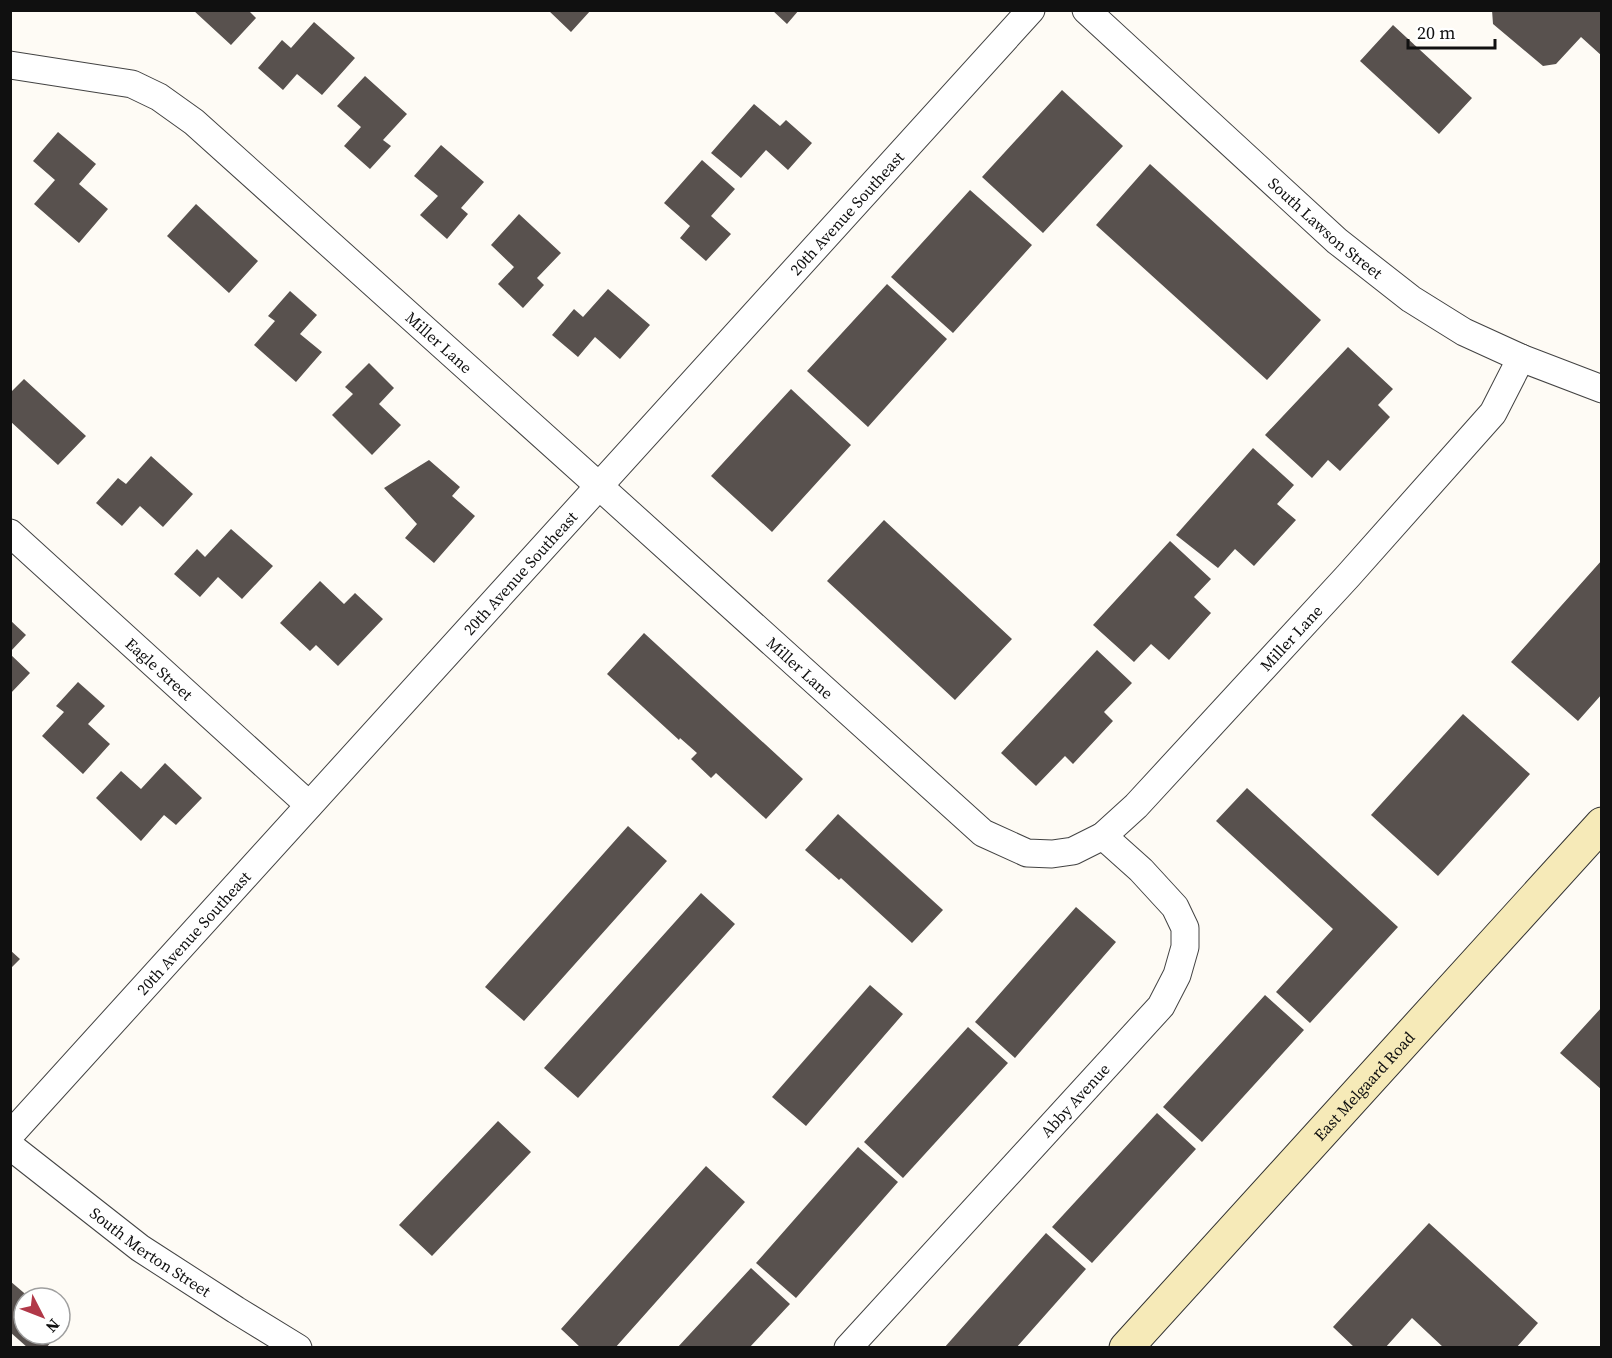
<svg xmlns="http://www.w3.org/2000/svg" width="1612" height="1358" viewBox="0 0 1612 1358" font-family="'Source Serif 4',serif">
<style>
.building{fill:#58514e}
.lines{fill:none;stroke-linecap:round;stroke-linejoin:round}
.street-casing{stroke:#434343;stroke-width:29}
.secondary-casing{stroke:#323232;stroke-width:35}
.street{stroke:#fff;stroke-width:27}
.secondary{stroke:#f6eab8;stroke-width:33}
.labels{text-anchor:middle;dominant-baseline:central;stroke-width:6;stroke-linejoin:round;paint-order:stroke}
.street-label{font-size:16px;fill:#101010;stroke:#fff}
</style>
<rect width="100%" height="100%" fill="#fefbf5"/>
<path class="building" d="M 193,10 L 248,10 L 256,18 L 231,45 Z
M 548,10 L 591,10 L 571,32 Z
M 772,10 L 799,10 L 787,24 Z
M 1492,10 L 1602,10 L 1602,56 L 1581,37 L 1556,64 L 1543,66 L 1493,24 Z
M 314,22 L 355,58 L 322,95 L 297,74 L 283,90 L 258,68 L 282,40 L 291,48 Z
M 1393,25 L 1472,98 L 1439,134 L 1360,61 Z
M 365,76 L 407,114 L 383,140 L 391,146 L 370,169 L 344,146 L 361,127 L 337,106 Z
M 1062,90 L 1123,146 L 1043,233 L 982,177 Z
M 754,104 L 780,126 L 786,120 L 812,143 L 788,170 L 766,150 L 741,178 L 711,153 Z
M 58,132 L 96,164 L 79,184 L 108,209 L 79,243 L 34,204 L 55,180 L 33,161 Z
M 441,145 L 484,182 L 461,208 L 468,214 L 447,239 L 420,215 L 438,196 L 414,176 Z
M 702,160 L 735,189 L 711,216 L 731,234 L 706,261 L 680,238 L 690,226 L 664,203 Z
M 1150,164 L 1321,320 L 1267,380 L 1096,225 Z
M 970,190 L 1032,245 L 953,333 L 891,277 Z
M 196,204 L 258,261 L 229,293 L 167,236 Z
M 519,214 L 561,253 L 537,278 L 544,285 L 523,308 L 498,284 L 514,267 L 491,245 Z
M 887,284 L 947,339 L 868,427 L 807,371 Z
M 608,289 L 650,325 L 620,359 L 595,337 L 578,357 L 552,335 L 574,309 L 583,317 Z
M 290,291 L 317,315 L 300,334 L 322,352 L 296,382 L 254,345 L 275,321 L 268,316 Z
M 1348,347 L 1393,389 L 1378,405 L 1390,417 L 1340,471 L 1328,460 L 1312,478 L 1265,435 Z
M 369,363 L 394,388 L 379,404 L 401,425 L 372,455 L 332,415 L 353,394 L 345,387 Z
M 24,379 L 86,436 L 58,465 L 10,421 L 10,393 Z
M 791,389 L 851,445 L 772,532 L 711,476 Z
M 1253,448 L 1294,485 L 1277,504 L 1296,520 L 1254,566 L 1235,549 L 1218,568 L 1176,535 Z
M 151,456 L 193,494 L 163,527 L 140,506 L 122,526 L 96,503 L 118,478 L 126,484 Z
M 429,460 L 460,487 L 452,496 L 475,516 L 434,563 L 405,538 L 417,524 L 384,488 Z
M 884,520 L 1012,639 L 955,700 L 827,581 Z
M 231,529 L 273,566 L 242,599 L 218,577 L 200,597 L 174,574 L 197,549 L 205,557 Z
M 1170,541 L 1211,579 L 1194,597 L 1211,613 L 1169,660 L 1151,644 L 1134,662 L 1093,625 Z
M 1602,560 L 1602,694 L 1578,721 L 1511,662 Z
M 320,581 L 344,604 L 355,593 L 383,619 L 338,666 L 316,645 L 310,651 L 280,623 Z
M 10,620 L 26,635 L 10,652 Z
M 644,633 L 803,779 L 766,819 L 716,773 L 711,778 L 691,759 L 697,753 L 680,738 L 679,740 L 607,674 Z
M 1097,650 L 1132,683 L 1104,712 L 1113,721 L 1073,764 L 1065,756 L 1036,786 L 1001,753 Z
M 10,654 L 30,673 L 10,694 Z
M 78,682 L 105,706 L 88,724 L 110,744 L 83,774 L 42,736 L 64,712 L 56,706 Z
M 1463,714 L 1530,774 L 1438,876 L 1371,815 Z
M 165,763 L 202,798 L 176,825 L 164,815 L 141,841 L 96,798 L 121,771 L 141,789 Z
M 1247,788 L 1398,927 L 1310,1023 L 1276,992 L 1333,929 L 1216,821 Z
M 838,814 L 943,910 L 912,943 L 841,878 L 839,880 L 805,850 Z
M 628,826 L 667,861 L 524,1021 L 485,987 Z
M 701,893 L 735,924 L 578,1098 L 544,1068 Z
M 1076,907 L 1116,942 L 1015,1058 L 975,1022 Z
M 10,950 L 20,959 L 10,969 Z
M 870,985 L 903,1014 L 806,1126 L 772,1097 Z
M 1265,995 L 1304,1030 L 1202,1142 L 1163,1107 Z
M 1602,1007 L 1602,1090 L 1560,1053 Z
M 968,1027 L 1008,1063 L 903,1178 L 864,1142 Z
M 1157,1113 L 1196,1149 L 1092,1263 L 1052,1227 Z
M 498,1121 L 531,1152 L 432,1256 L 399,1225 Z
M 858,1147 L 898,1182 L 796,1298 L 756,1263 Z
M 706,1166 L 745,1202 L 615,1348 L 581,1348 L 561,1329 Z
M 1429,1223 L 1538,1323 L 1516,1348 L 1444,1348 L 1412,1318 L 1385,1348 L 1355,1348 L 1333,1327 Z
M 1046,1233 L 1086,1269 L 1016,1348 L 944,1348 Z
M 751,1268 L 790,1304 L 749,1348 L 677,1348 Z
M 10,1281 L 30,1298 L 24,1298 L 24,1334 L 58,1334 L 46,1348 L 28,1348 L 10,1332 Z"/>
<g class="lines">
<g class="street-casing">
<g id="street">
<path id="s1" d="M 1086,10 L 1337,241 L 1411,299 L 1464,332 L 1521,358 L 1602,389"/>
<path id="s2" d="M 10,65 L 132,84 L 159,97 L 194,122 L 599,486 L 983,833 L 1027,853 L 1052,854 L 1073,851 L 1103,836 L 1136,806 L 1348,576 L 1493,413 L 1521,358"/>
<path id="s3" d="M 10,533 L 309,805"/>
<path id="s4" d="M 10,1135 L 1031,10"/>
<path id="s5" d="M 10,1146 L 140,1248 L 236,1310 L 298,1348"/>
<path id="s6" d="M 848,1348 L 1161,1006 L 1177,975 L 1185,947 L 1185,928 L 1175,907 L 1141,870 L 1103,836"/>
</g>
</g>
<g class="secondary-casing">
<g id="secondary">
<path id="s7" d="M 1126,1348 L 1602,824"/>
</g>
</g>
<use href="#street" class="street"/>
<use href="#secondary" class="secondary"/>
</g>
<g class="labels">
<g class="street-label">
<text stroke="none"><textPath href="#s4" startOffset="1245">20th Avenue Southeast</textPath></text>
<text stroke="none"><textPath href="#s1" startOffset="324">South Lawson Street</textPath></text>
<text stroke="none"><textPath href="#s2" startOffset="526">Miller Lane</textPath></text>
<text stroke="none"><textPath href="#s4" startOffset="759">20th Avenue Southeast</textPath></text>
<text stroke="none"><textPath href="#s2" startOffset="1660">Miller Lane</textPath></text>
<text stroke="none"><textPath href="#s2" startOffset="1012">Miller Lane</textPath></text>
<text stroke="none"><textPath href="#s3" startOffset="202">Eagle Street</textPath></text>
<text stroke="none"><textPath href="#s4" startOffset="273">20th Avenue Southeast</textPath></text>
<text stroke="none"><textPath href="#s7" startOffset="354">East Melgaard Road</textPath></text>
<text stroke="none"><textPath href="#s6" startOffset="336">Abby Avenue</textPath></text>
<text stroke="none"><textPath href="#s5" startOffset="176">South Merton Street</textPath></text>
</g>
</g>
<rect width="1612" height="1358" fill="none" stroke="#101010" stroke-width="24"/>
<g transform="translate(42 1316) rotate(132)"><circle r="28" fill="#ffffff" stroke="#9f9f9f" stroke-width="1.5"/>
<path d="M0-4.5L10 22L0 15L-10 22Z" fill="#b13848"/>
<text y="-9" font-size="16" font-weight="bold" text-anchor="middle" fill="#101010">N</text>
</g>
<path d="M1408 39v9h87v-9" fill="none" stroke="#101010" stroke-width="3"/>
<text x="1417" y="39" font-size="18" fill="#101010" stroke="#ffffff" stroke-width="4.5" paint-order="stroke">20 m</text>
</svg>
